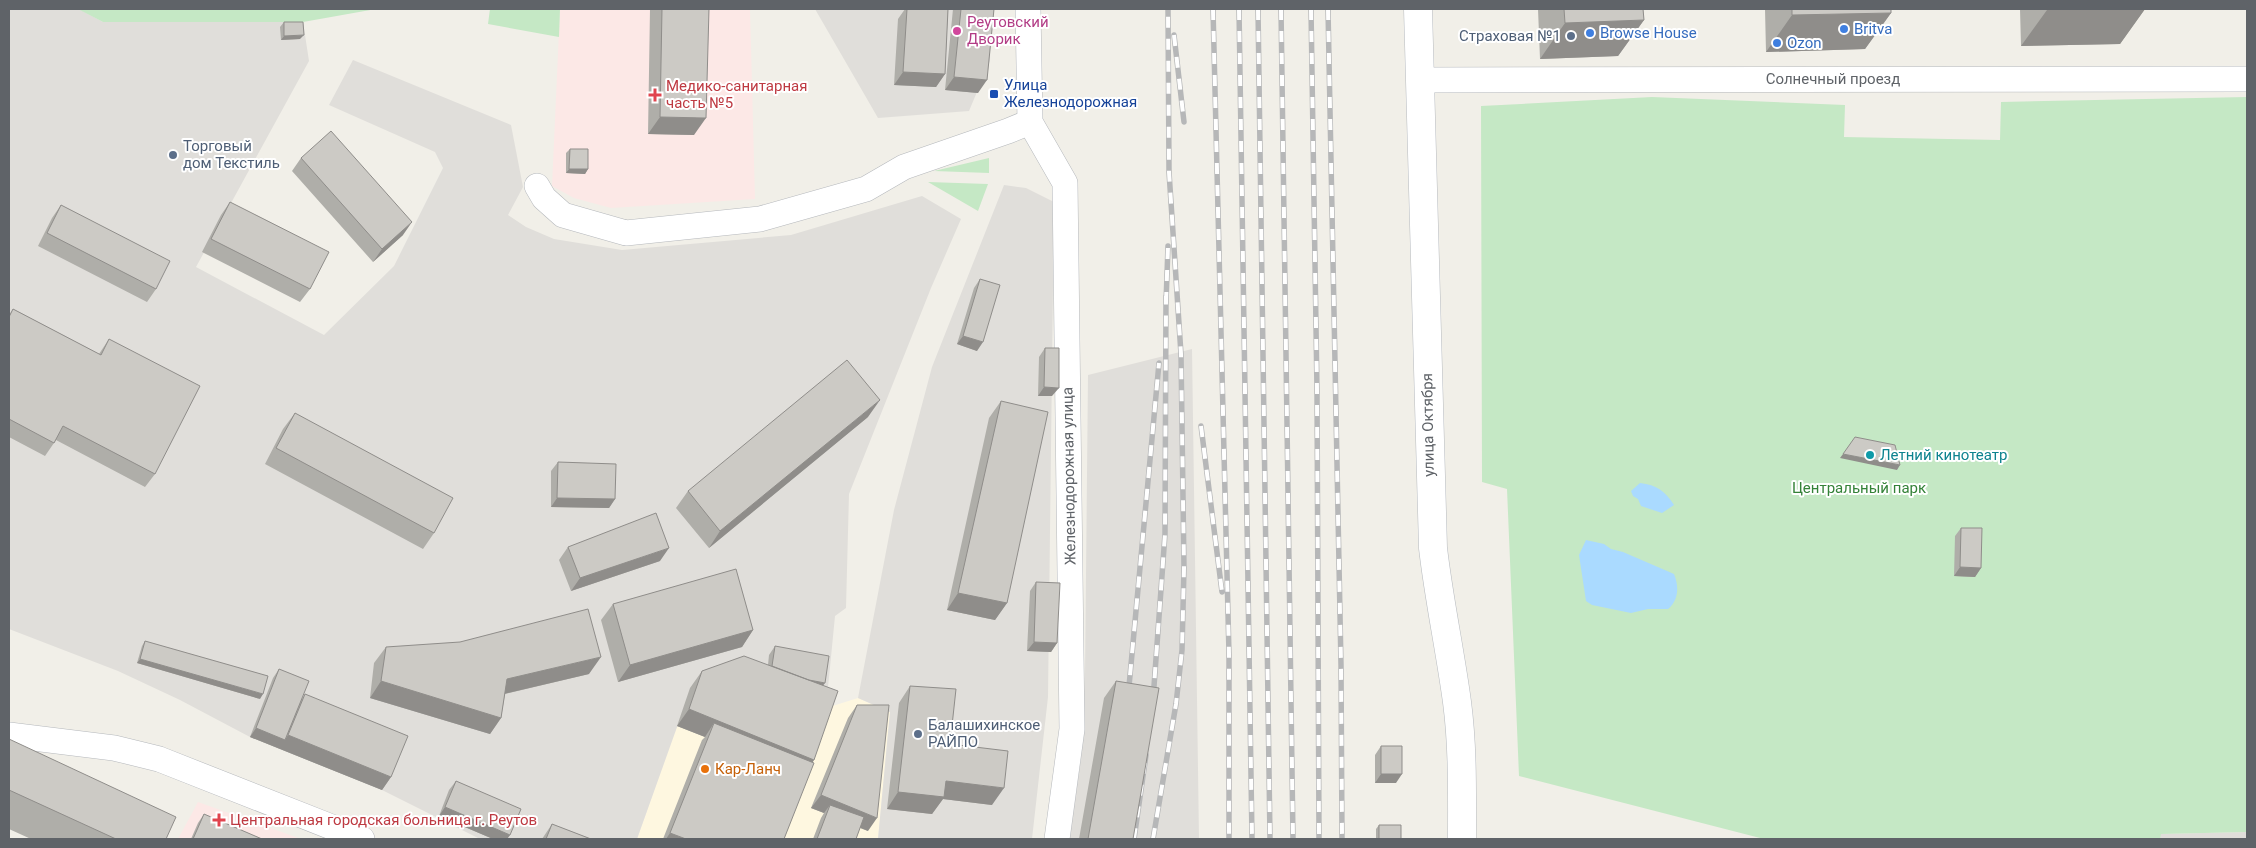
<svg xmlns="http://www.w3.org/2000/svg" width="2256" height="848" viewBox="0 0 2256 848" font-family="Roboto,sans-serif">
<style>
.commercial{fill:#fef7e0}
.industrial{fill:#e0deda}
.medical{fill:#fce8e6}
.green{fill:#c5e8c5}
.water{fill:#aadaff}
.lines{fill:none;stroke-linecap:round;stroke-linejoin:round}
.street-casing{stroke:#b5b8bc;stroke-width:26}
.secondary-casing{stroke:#b6babf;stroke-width:29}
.street{stroke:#fff;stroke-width:25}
.secondary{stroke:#fff;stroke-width:28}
.rail-casing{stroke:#b6b7b8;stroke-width:5.5}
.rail{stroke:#fff;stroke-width:4;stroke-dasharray:11;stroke-linecap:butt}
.wall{fill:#afaea9}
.shaded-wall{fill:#8f8d8a}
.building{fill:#cccac5;stroke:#8f8d8a}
.shop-dot{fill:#3f7fe0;stroke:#fff;stroke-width:2}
.hotel-dot{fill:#d1479c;stroke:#fff;stroke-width:2}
.service-dot{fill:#5c6f8a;stroke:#fff;stroke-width:2}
.transit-dot{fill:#1a4fb4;stroke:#fff;stroke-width:2}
.health-dot{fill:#e0444e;stroke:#fff;stroke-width:2}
.culture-dot{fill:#0f9aa8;stroke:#fff;stroke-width:2}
.food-dot{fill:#e8710a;stroke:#fff;stroke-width:2}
.labels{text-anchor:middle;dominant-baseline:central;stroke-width:4;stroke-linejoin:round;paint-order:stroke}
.hotel-label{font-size:15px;fill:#b23c85;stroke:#fff;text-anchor:start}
.shop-label{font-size:15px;fill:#366cbe;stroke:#fff;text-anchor:start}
.service-label{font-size:15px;fill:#4e5e75;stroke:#fff;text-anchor:start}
.street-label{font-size:15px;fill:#5f6368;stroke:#fff}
.transit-label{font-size:15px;fill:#164399;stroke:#fff;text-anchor:start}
.health-label{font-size:15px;fill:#be3a42;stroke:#fff;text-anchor:start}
.culture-label{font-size:15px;fill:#0d838f;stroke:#fff;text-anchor:start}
.park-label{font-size:15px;fill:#348238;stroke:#fff}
.food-label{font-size:15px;fill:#c56008;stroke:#fff;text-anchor:start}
</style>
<rect width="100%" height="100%" fill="#f1efe8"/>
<path class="commercial" d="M 690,688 L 826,708 L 858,698 L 890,712 L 878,839 L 637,839 Z"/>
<path class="industrial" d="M 9,9 L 79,9 L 103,22 L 303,22 L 309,61 L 196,267 L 324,335 L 394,266 L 443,168 L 435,152 L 329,105 L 353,60 L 511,125 L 523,187 L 508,215 L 526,227 L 554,239 L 622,250 L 791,235 L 922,196 L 961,219 L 931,288 L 849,494 L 846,608 L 835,616 L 826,708 L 691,688 L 637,839 L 480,839 L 382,790 L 250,737 L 180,700 L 118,671 L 9,629 Z
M 815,9 L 991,9 L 990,61 L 969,111 L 878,118 Z
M 1004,185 L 1026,188 L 1054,202 L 1048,697 L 1032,839 L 878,839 L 890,712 L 858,698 L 894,510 L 932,367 Z
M 1192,349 L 1199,839 L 1069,839 L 1081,759 L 1085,676 L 1088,375 Z
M 2247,832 L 2247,839 L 2160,839 L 2160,834 Z"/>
<path class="medical" d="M 560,9 L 750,9 L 755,199 L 611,208 L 574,198 L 552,186 Z
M 198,802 L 301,839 L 178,839 Z"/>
<path class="green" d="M 78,9 L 376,9 L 303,22 L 103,22 Z
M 490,9 L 560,9 L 559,37 L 488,24 Z
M 1652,97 L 1845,105 L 1844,137 L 2000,140 L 2001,102 L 2247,97 L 2247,832 L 2161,834 L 2160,839 L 1764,839 L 1519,776 L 1507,489 L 1482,482 L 1481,106 Z
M 989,158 L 989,173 L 934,171 Z
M 928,182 L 988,184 L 978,211 Z"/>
<path class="water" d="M 1640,483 C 1657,485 1665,491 1674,505 L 1662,513 L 1641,506 L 1638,499 L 1633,496 L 1631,491 Z
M 1586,540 L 1604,544 L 1611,549 L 1623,552 L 1674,574 C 1679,586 1679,600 1668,609 L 1648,609 L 1631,613 L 1592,605 L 1586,601 L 1579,555 Z"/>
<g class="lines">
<g class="street-casing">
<path id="street" d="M 1028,9 L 1030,122 L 1065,183 L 1072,729 L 1057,839
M 1420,80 L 2247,79
M 537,186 L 544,198 L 563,215 L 626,233 L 760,219 L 866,189 L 904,167 L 1008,131 L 1030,122
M 9,735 L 114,748 L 159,759 L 362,839"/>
</g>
<g class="secondary-casing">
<path id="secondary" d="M 1418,9 L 1433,548 C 1439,600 1450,650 1457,702 C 1463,747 1462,794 1462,839"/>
</g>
<use href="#street" class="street"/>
<use href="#secondary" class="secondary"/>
<g class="rail-casing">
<path id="rail" d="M 1213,9 L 1229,654 L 1229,839
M 1239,9 L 1252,839
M 1258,9 L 1270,839
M 1281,9 L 1293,839
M 1311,9 L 1317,390 L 1319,839
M 1328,9 L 1341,665 L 1342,839
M 1174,35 L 1184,122
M 1166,303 L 1168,246
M 1201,426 L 1222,592
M 1128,697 L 1159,363
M 1153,700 L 1165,534 L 1166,296
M 1134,839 L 1146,755
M 1153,839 L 1176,704 L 1182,650 L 1184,568 L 1181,354 L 1169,172 L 1168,9"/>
</g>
<use href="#rail" class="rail"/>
</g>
<path class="wall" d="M 650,9 L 709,9 L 694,135 L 648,134 Z
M 905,9 L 948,9 L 945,74 L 936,87 L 894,85 L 898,19 Z
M 953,9 L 994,9 L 978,93 L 945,90 Z
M 1538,9 L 1643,9 L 1644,20 L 1618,56 L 1540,59 Z
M 1765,9 L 1891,9 L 1891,13 L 1865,49 L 1766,52 Z
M 2020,9 L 2145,9 L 2120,44 L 2021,46 Z
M 284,22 L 300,39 L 281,40 L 280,27 Z
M 570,149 L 588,169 L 585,174 L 566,173 L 566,153 Z
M 301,158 L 403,235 L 373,262 L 292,171 Z
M 230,202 L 310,289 L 300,302 L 202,252 L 221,215 Z
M 61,205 L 156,289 L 147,302 L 38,246 L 52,218 Z
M 980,279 L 977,351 L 957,344 L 974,288 Z
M 13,309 L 99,354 L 109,339 L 155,474 L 145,487 L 56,440 L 45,456 L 9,437 L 9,315 Z
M 1045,348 L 1052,396 L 1038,396 L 1039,357 Z
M 1001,401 L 1007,603 L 995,620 L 947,610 L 989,418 Z
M 295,413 L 434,533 L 423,549 L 265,464 L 283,429 Z
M 868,417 L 709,548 L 676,508 L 688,491 Z
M 558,462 L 615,499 L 609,508 L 551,507 L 551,471 Z
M 1961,528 L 1981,568 L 1975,577 L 1954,576 L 1955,536 Z
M 568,547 L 660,561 L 571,591 L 559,560 Z
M 1036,582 L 1057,643 L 1051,652 L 1027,651 L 1030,591 Z
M 613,604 L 753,630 L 742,647 L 618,682 L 601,620 Z
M 145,641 L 260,699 L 137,663 L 142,646 Z
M 775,646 L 823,685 L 813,762 L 784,839 L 663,839 L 702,740 L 705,737 L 677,726 L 690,688 L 702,671 L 768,665 L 769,655 Z
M 386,647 L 589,674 L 505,694 L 501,718 L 490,734 L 370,698 L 374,663 Z
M 279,669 L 302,699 L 305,694 L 391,777 L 382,790 L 250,737 L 273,678 Z
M 1116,681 L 1133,839 L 1079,839 L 1104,698 Z
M 910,686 L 950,744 L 992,805 L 943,799 L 932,814 L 887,809 L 899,703 Z
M 857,705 L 868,831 L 860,828 L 856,839 L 813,839 L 821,818 L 824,813 L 811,808 L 848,718 Z
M 9,739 L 166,839 L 31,839 L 9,829 Z
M 1381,746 L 1396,783 L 1375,783 L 1375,755 Z
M 456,781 L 510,835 L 507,839 L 493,839 L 439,816 L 449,790 Z
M 204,814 L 262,839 L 191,839 L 198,823 Z
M 552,824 L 591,839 L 542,839 Z
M 1379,825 L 1401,839 L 1376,839 L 1376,829 Z"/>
<path class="shaded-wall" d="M 2082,9 L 2145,9 L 2120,44 L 2021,46 L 2047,10 Z
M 1891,13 L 1865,49 L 1766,52 L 1792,15 Z
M 1644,20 L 1618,56 L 1540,59 L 1565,23 Z
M 304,35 L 300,39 L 281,40 L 284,36 Z
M 903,72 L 945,74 L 936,87 L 894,85 Z
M 954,77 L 987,80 L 978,93 L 945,90 Z
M 660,117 L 706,118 L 694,135 L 648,134 Z
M 569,169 L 588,169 L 585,174 L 566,173 Z
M 412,222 L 403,235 L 373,262 L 382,249 Z
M 963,336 L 983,342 L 977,351 L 957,344 Z
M 1044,387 L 1059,388 L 1052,396 L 1038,396 Z
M 880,400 L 868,417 L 709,548 L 720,531 Z
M 1843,454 L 1900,465 L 1897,470 L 1840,458 Z
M 557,498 L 615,499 L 609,508 L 551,507 Z
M 669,548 L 660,561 L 571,591 L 580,578 Z
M 1960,567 L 1981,568 L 1975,577 L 1954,576 Z
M 958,593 L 1007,603 L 995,620 L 947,610 Z
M 753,630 L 742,647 L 618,682 L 630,665 Z
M 1034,642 L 1057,643 L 1051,652 L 1027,651 Z
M 601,657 L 589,674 L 495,696 L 507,679 Z
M 140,659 L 263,694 L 260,699 L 137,663 Z
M 771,673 L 825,683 L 818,692 Z
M 381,681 L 501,718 L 490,734 L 370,698 Z
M 689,709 L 814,760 L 803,777 L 714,723 L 705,737 L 677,726 Z
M 256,728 L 285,740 L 288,735 L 391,777 L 382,790 L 250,737 Z
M 1381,774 L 1402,774 L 1396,783 L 1375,783 Z
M 946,781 L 1004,788 L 992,805 L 943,799 L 932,814 L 887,809 L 898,792 Z
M 821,795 L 877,818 L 868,831 L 827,814 L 830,805 L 824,813 L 811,808 Z
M 445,807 L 510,835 L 507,839 L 493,839 L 439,816 Z
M 670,833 L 686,839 L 666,839 Z"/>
<path class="building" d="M 662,9 L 709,9 L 706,118 L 660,117 Z
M 907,9 L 948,9 L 945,74 L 903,72 Z
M 961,9 L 994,9 L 987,80 L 954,77 Z
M 1564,9 L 1643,9 L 1644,20 L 1565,23 Z
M 1792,9 L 1891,9 L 1891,13 L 1792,15 Z
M 2047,9 L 2082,9 L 2047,10 Z
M 284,22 L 303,22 L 304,35 L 284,36 Z
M 331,131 L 412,222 L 382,249 L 301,158 Z
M 570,149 L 588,149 L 588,169 L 569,169 Z
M 230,202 L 329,252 L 310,289 L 211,239 Z
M 61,205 L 170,261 L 156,289 L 47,233 Z
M 980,279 L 1000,285 L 983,342 L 963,336 Z
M 13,309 L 101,355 L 109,339 L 200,386 L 155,474 L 63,426 L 54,443 L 9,419 L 9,317 Z
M 1045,348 L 1059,348 L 1059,388 L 1044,387 Z
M 847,360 L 880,400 L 720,531 L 688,491 Z
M 1001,401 L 1048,412 L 1007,603 L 958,593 Z
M 295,413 L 453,498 L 434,533 L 276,448 Z
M 1855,437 L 1895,445 L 1900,465 L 1843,454 Z
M 558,462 L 616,464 L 615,499 L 557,498 Z
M 656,513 L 669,548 L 580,578 L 568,547 Z
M 1961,528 L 1982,528 L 1981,568 L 1960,567 Z
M 736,569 L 753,630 L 630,665 L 613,604 Z
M 1036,582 L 1060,583 L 1057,643 L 1034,642 Z
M 588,609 L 601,657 L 507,679 L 501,718 L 381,681 L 386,647 L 460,642 Z
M 145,641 L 268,676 L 263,694 L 140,659 Z
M 775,646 L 829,656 L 825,683 L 809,680 L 772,666 Z
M 744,656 L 838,691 L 814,760 L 689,709 L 702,671 Z
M 279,669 L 309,681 L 285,740 L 256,728 Z
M 1116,681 L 1159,688 L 1133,839 L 1088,839 Z
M 910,686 L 956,689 L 950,744 L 1008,751 L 1004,788 L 946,781 L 944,797 L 898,792 Z
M 305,694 L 408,736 L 391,777 L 288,735 Z
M 857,705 L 889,705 L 877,818 L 821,795 Z
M 714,723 L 814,763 L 784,839 L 686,839 L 670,833 Z
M 9,739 L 176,817 L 166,839 L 116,839 L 9,790 Z
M 1381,746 L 1402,746 L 1402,774 L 1381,774 Z
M 456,781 L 521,809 L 510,835 L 445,807 Z
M 830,805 L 864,817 L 856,839 L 817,839 Z
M 204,814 L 262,839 L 193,839 Z
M 552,824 L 591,839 L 546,839 Z
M 1379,825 L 1401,825 L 1401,839 L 1379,839 Z"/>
<g class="shop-dot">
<circle cx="1844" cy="29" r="5"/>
<circle cx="1590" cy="33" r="5"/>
<circle cx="1777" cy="43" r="5"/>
</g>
<circle class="hotel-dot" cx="957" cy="31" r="5"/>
<g class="service-dot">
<circle cx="1571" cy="36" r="5"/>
<circle cx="173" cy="155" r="5"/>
<circle cx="918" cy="734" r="5"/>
</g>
<rect class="transit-dot" x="989" y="89" width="10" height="10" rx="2.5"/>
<g class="health-dot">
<path d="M652.5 87.5h5v5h5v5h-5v5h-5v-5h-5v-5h5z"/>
<path d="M216.5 812.5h5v5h5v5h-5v5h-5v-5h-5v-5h5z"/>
</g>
<circle class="culture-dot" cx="1870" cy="455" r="5"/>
<circle class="food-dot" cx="705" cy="769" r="5"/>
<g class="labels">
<g class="hotel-label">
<text x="967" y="22">Реутовский<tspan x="967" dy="17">Дворик</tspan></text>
</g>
<g class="shop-label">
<text x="1854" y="29">Britva</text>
<text x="1600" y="33">Browse House</text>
<text x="1787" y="43">Ozon</text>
</g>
<g class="service-label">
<text x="1561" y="36" text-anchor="end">Страховая №1</text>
<text x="183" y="146">Торговый<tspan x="183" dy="17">дом Текстиль</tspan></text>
<text x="928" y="725">Балашихинское<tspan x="928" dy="17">РАЙПО</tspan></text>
</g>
<g class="street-label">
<text x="1833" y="79">Солнечный проезд</text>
<text transform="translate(1428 425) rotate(-91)">улица Октября</text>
<text transform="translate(1069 476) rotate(-91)">Железнодорожная улица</text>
</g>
<g class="transit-label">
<text x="1004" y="85">Улица<tspan x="1004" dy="17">Железнодорожная</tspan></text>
</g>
<g class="health-label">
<text x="666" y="86">Медико-санитарная<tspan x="666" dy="17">часть №5</tspan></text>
<text x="230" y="820">Центральная городская больница г. Реутов</text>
</g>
<g class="culture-label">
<text x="1880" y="455">Летний кинотеатр</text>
</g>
<g class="park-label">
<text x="1859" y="488">Центральный парк</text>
</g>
<g class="food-label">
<text x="715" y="769">Кар-Ланч</text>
</g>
</g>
<rect width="2256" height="848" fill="none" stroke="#5f6368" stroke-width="20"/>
</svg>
